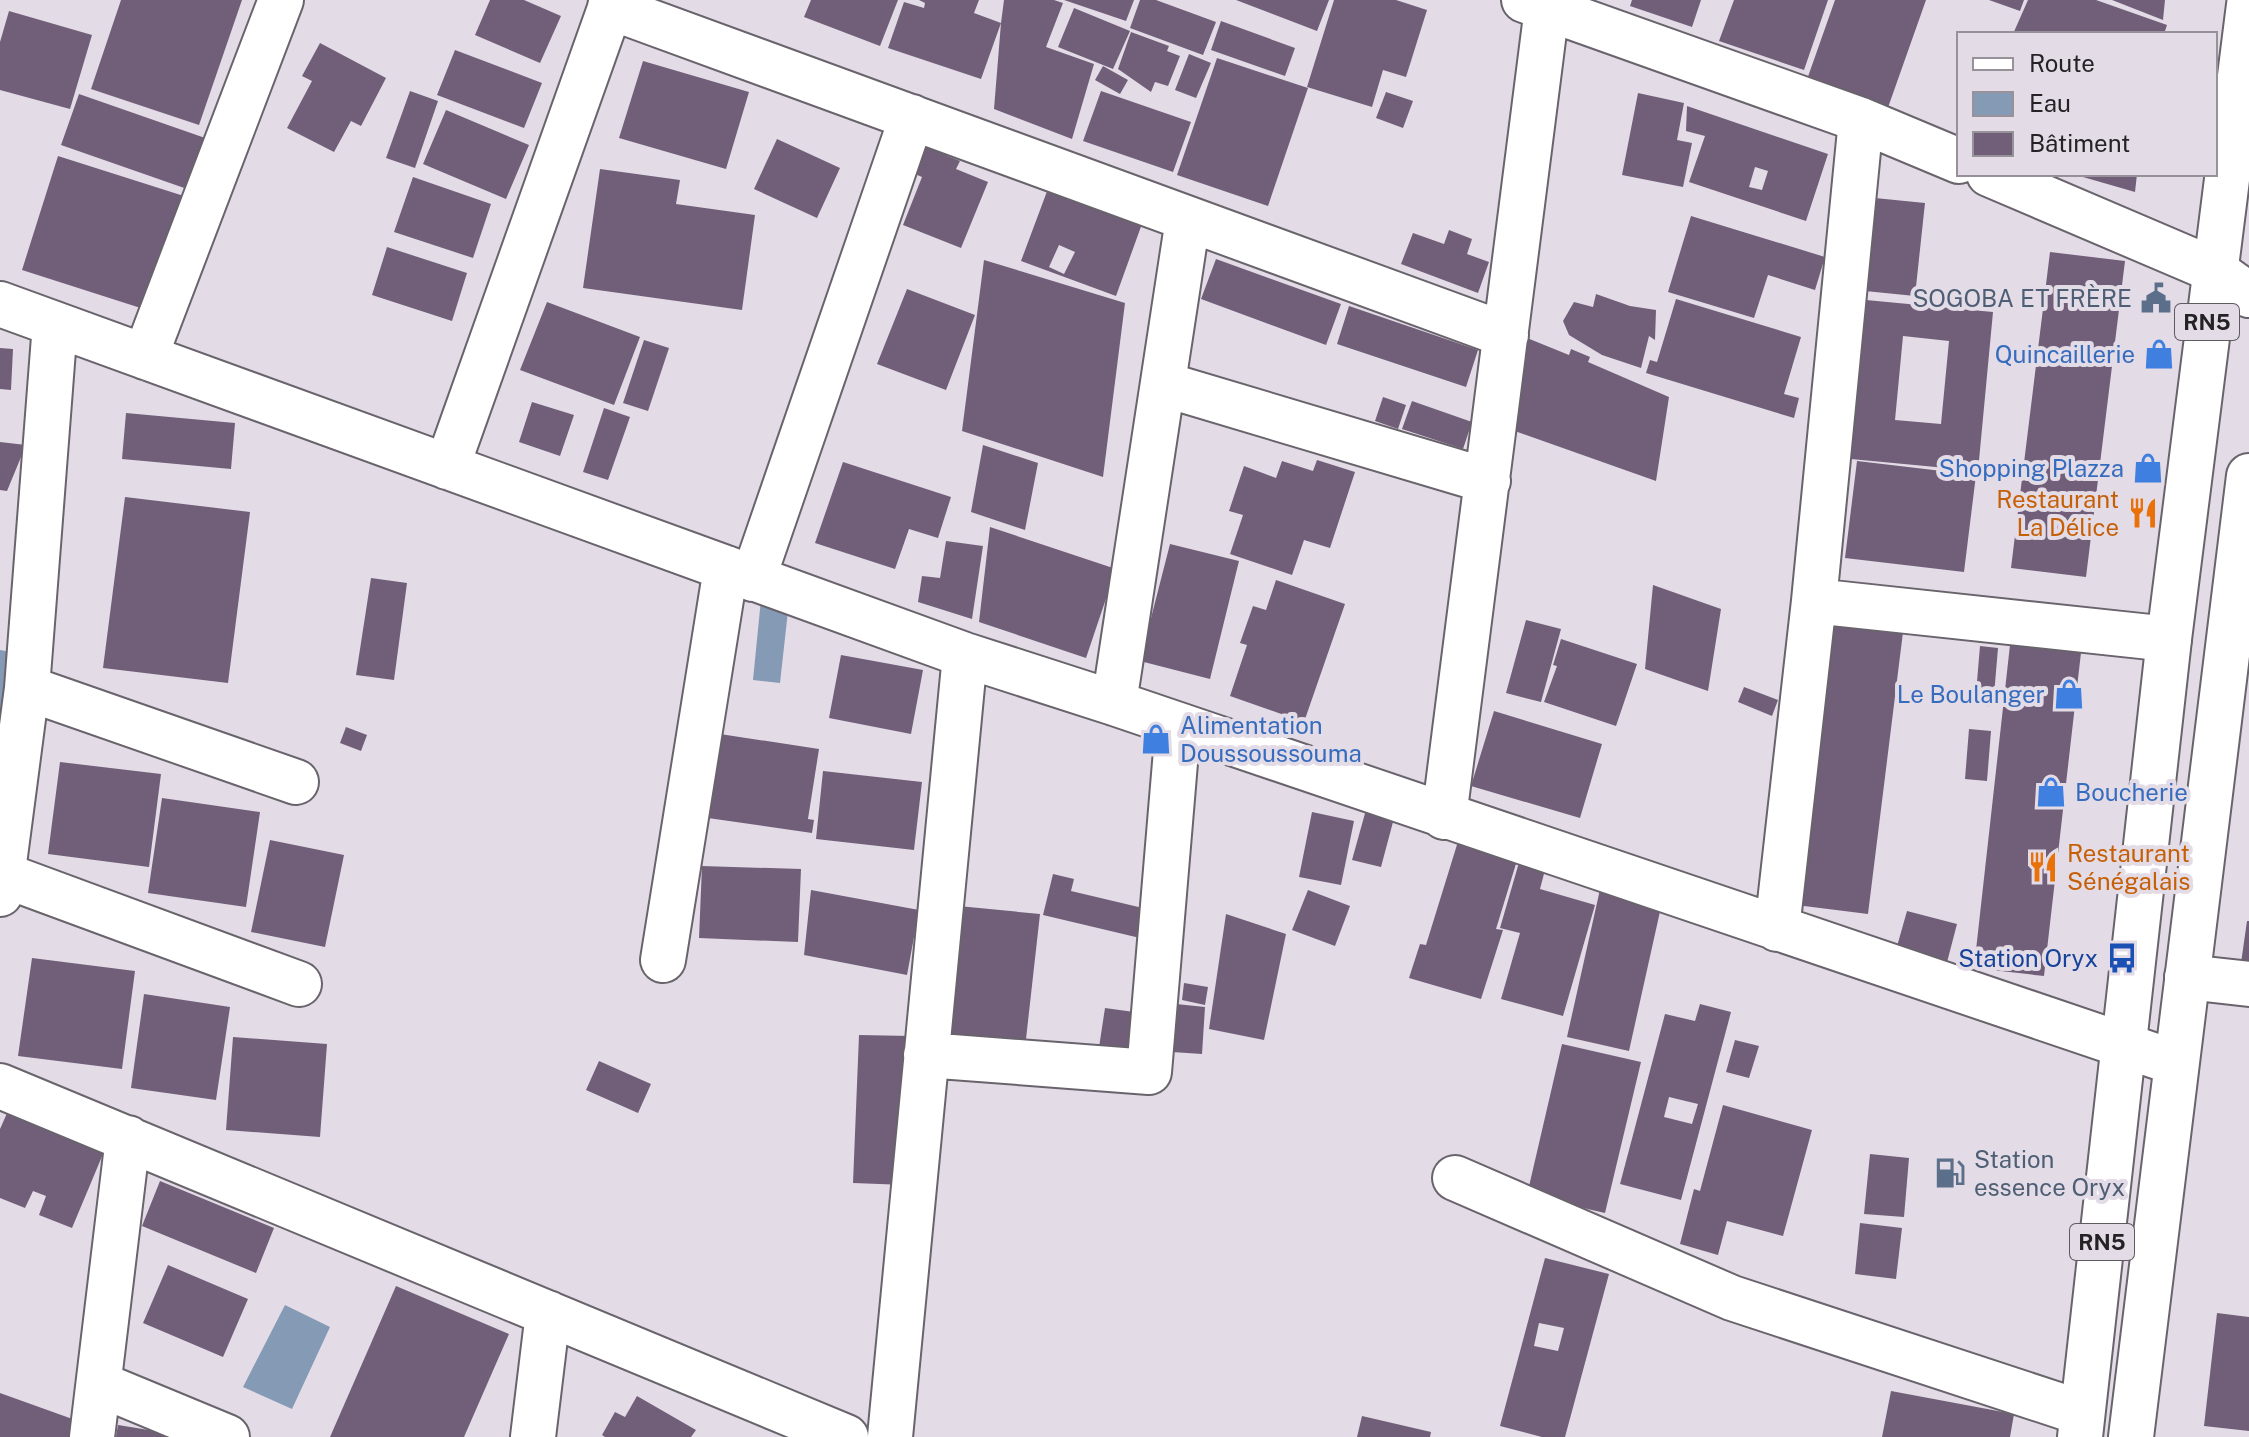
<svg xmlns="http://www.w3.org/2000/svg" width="2249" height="1437" viewBox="0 0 2249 1437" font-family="'Public Sans',sans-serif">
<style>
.water{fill:#859bb5}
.building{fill:#715f79;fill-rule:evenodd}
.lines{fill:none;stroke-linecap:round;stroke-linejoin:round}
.street-casing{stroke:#69636c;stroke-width:48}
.highway-casing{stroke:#69636c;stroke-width:48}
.street{stroke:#fff;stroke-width:44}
.highway{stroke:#fff;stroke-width:44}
.labels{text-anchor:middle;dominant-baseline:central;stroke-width:8;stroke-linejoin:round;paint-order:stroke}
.shield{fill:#e3dce7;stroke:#5e5a60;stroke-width:2}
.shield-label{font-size:22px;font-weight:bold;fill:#252226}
.service-label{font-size:24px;fill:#4e5e75;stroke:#e3dce7;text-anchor:end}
.shop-label{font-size:24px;fill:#366cbe;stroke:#e3dce7;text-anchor:end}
.food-label{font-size:24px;fill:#c56008;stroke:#e3dce7;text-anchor:end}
.transit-label{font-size:24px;fill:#164399;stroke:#e3dce7;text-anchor:end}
</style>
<rect width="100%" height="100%" fill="#e3dce7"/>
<path class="water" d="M 761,599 L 789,602 L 780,683 L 753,680 Z
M 0,650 L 22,654 L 16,717 L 0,714 Z
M 285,1305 L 330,1327 L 292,1409 L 243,1387 Z"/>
<path class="building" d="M 121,0 L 242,0 L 199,125 L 91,89 Z
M 490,0 L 524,0 L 561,16 L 540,63 L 475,35 Z
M 811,0 L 898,0 L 880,46 L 804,17 Z
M 919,0 L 979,0 L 974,13 L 1001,23 L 1004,0 L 1054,0 L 1063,3 L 1046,47 L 1094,64 L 1072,139 L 994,109 L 1001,23 L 981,79 L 888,48 L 904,2 L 924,8 L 925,3 Z
M 1064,0 L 1134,0 L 1126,21 Z
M 1140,0 L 1156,0 L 1216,22 L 1203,55 L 1130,28 Z
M 1236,0 L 1329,0 L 1317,31 Z
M 1334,0 L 1396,0 L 1427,10 L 1406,77 L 1383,70 L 1372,107 L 1307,87 Z
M 1632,0 L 1701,0 L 1692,27 L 1630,6 Z
M 1734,0 L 1828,0 L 1804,70 L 1719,41 Z
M 1835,0 L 1926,0 L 1885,116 L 1804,88 Z
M 1989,0 L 2024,0 L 2020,11 Z
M 2028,0 L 2096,0 L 2167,25 L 2164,34 L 2013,34 Z
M 2112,0 L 2165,0 L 2163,20 Z
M 1074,8 L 1130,31 L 1113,69 L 1058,47 Z
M 9,11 L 92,35 L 70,109 L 0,90 L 0,42 Z
M 1221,21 L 1295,48 L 1285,76 L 1211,50 Z
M 1131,32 L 1169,46 L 1167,51 L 1180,56 L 1168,86 L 1155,82 L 1151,92 L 1118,69 Z
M 320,43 L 386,78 L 361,126 L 351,121 L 334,152 L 287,128 L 312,81 L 302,76 Z
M 455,50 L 542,83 L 524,128 L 437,95 Z
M 1189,54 L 1211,63 L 1196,98 L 1175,90 Z
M 1217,58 L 1308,88 L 1268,206 L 1177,175 Z
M 643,61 L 749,92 L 726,169 L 619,138 Z
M 1103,66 L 1128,80 L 1120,94 L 1095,80 Z
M 410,91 L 438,101 L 415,168 L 386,158 Z
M 1101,91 L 1191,122 L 1173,172 L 1083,141 Z
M 1386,92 L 1413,101 L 1403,128 L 1376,118 Z
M 1638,93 L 1684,103 L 1677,140 L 1692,143 L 1683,187 L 1622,175 Z
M 79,94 L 208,139 L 190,190 L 61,145 Z
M 1687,106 L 1828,154 L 1806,221 L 1689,182 L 1705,136 L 1686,131 ZM 1755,167 L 1768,171 L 1762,190 L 1749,187 Z
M 446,110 L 529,145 L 506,199 L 423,164 Z
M 777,139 L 840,168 L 817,218 L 754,189 Z
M 919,144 L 960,161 L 956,169 L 988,182 L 961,248 L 903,225 L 922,177 L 908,171 Z
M 58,156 L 187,197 L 150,311 L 22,270 Z
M 600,169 L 680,180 L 676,204 L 755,215 L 742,310 L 583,288 Z
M 2076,174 L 2137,174 L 2135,192 L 2076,175 Z
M 413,177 L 491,204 L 473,258 L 394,232 Z
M 1049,186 L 1143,221 L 1116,296 L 1021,261 ZM 1059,245 L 1075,252 L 1064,274 L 1049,267 Z
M 1875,198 L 1925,203 L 1915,296 L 1865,291 Z
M 1691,216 L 1825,257 L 1815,290 L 1768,275 L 1754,318 L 1668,292 Z
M 1449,230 L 1472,239 L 1467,254 L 1489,262 L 1478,293 L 1401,264 L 1413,233 L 1444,244 Z
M 387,247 L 467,273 L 452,321 L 372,295 Z
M 2050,252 L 2125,261 L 2086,577 L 2011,568 Z
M 1216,259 L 1341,304 L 1326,345 L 1201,299 Z
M 984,260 L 1125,303 L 1103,477 L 962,431 Z
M 907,289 L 975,315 L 946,390 L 877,364 Z
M 1596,294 L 1630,306 L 1656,310 L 1655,340 L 1649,336 L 1641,368 L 1602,355 L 1569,335 L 1563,321 L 1574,302 L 1593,307 Z
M 1676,299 L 1801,337 L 1784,394 L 1799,398 L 1794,418 L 1646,373 L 1650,360 L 1657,362 Z
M 1866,300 L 1993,312 L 1978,471 L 1851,459 ZM 1903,336 L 1949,341 L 1941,424 L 1895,420 Z
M 547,302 L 640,337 L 614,405 L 520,370 Z
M 1349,306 L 1478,350 L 1466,387 L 1337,344 Z
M 1517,334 L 1569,355 L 1571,349 L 1590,357 L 1588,362 L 1669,397 L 1656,481 L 1509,429 Z
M 644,340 L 669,348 L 648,411 L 623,403 Z
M 0,348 L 13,349 L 11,390 L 0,389 Z
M 1383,397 L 1406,405 L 1398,429 L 1375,421 Z
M 1412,401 L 1472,422 L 1463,449 L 1402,429 Z
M 532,402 L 574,415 L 560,456 L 519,442 Z
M 604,408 L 630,417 L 608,480 L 583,472 Z
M 126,413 L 235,423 L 231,469 L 122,459 Z
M 0,442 L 26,445 L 7,491 L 0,490 Z
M 983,445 L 1038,463 L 1025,530 L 971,512 Z
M 1317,460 L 1355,472 L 1330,548 L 1304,540 L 1292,575 L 1230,554 L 1243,515 L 1229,511 L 1244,466 L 1276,478 L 1282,461 L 1313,471 Z
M 1857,461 L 1976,475 L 1964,572 L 1845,558 Z
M 843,462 L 951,497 L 938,538 L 909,529 L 895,569 L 815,543 Z
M 125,497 L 250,512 L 228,683 L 103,668 Z
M 990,527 L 1116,569 L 1086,658 L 979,622 Z
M 946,541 L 983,546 L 972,619 L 918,602 L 922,576 L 940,578 Z
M 1170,544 L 1239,561 L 1210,679 L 1140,661 Z
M 371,578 L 407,583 L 394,680 L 356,675 Z
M 1276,580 L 1345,604 L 1304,722 L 1230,696 L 1247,645 L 1240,643 L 1253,606 L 1266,610 Z
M 1653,585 L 1721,609 L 1708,691 L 1645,669 Z
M 1526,620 L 1561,629 L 1541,702 L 1506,693 Z
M 1831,624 L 1903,632 L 1868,914 L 1796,905 Z
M 2011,636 L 2082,644 L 2044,976 L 1974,968 Z
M 1561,639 L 1637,664 L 1616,726 L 1544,702 L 1557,666 L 1553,665 Z
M 1980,646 L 1998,648 L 1993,707 L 1975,705 Z
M 841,655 L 923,670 L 911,734 L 829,718 Z
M 1744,687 L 1778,700 L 1772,716 L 1738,702 Z
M 1494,711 L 1602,744 L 1580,818 L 1471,786 Z
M 346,727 L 367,735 L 361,751 L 340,743 Z
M 1969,729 L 1991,731 L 1987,781 L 1965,779 Z
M 720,734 L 819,749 L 808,819 L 814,820 L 812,833 L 708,818 Z
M 60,762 L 161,774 L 149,867 L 48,854 Z
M 823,771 L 922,782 L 914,850 L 816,839 Z
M 162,798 L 260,812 L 246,907 L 148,893 Z
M 1369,799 L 1397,807 L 1381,867 L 1352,860 Z
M 1312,812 L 1354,821 L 1341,885 L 1299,877 Z
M 1460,835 L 1519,854 L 1496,929 L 1503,930 L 1481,999 L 1409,978 L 1420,944 L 1426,945 Z
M 270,840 L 344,855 L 325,947 L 251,932 Z
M 1520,859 L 1546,866 L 1540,889 L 1595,905 L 1563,1016 L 1501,999 L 1520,933 L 1500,928 Z
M 702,866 L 801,869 L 798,942 L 699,938 Z
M 1053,874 L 1074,879 L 1071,891 L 1147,909 L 1140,938 L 1043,915 Z
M 1601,885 L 1663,898 L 1629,1051 L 1567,1037 Z
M 811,890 L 919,910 L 907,975 L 804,955 Z
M 1308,890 L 1350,906 L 1335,946 L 1292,930 Z
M 948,905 L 1040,914 L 1025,1048 L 934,1039 Z
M 1907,911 L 1957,924 L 1945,970 L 1894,957 Z
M 1226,914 L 1286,934 L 1264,1040 L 1209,1029 Z
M 2247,921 L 2249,921 L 2249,964 L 2241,963 Z
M 32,958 L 135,971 L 122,1069 L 18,1056 Z
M 1184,983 L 1208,987 L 1205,1005 L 1182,1000 Z
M 144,994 L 230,1007 L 216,1100 L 131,1088 Z
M 1176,1004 L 1205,1007 L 1202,1054 L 1172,1052 Z
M 1700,1004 L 1731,1012 L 1681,1200 L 1620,1184 L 1665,1014 L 1695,1021 ZM 1669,1097 L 1698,1104 L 1692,1124 L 1664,1117 Z
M 1105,1008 L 1134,1012 L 1128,1058 L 1098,1054 Z
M 859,1035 L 911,1036 L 906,1185 L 853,1183 Z
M 233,1037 L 327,1044 L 320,1137 L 226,1130 Z
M 1735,1040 L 1759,1046 L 1749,1078 L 1726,1072 Z
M 1562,1044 L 1641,1062 L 1605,1213 L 1527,1195 Z
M 599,1061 L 651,1084 L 638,1113 L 586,1090 Z
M 1723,1105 L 1812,1130 L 1783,1236 L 1727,1221 L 1718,1255 L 1680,1244 L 1694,1189 L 1700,1191 Z
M 8,1111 L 90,1135 L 86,1146 L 103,1154 L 72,1228 L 39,1215 L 46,1196 L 33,1191 L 25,1208 L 0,1198 L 0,1129 Z
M 1870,1154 L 1909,1158 L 1904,1217 L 1864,1214 Z
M 160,1181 L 274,1228 L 256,1273 L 142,1226 Z
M 1860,1223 L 1902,1228 L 1896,1279 L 1855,1274 Z
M 1545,1258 L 1609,1274 L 1565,1437 L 1542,1437 L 1500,1426 ZM 1539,1323 L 1564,1328 L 1558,1351 L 1534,1346 Z
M 168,1265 L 248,1299 L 223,1357 L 143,1323 Z
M 396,1286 L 509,1334 L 464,1437 L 330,1437 Z
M 2217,1313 L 2249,1317 L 2249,1431 L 2204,1426 Z
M 1891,1391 L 2014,1414 L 2010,1437 L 1882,1437 Z
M 0,1393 L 78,1421 L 74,1437 L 0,1437 Z
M 637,1396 L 696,1430 L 691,1437 L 605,1437 L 602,1435 L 615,1412 L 625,1417 Z
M 1362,1416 L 1431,1432 L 1430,1437 L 1357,1437 Z
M 118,1425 L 180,1435 L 180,1437 L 116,1437 Z"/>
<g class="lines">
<g class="street-casing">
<path id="street" d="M 1524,0 L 1861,120 L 1959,161
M 610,7 L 1506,335
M 1989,174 L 2214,270 L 2249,295
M 0,304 L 965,655 L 1114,703 L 2176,1063
M 145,357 L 281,0
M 1163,384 L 1488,481
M 447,467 L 613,0
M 753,579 L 912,117
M 1814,601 L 2169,639
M 27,688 L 296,782
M 1114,703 L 1188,219
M 1444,817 L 1547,8
M 1,874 L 299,984
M 0,894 L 27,688 L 55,324
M 1777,929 L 1814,601 L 1861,120
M 663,960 L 726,568
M 2187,977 L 2249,984
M 926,1055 L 1149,1072 L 1178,727
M 0,1086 L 846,1437
M 1455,1178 L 1732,1298 L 2082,1413
M 99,1384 L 227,1437
M 92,1437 L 128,1138
M 533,1437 L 548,1313
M 890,1437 L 965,655"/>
</g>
<g class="highway-casing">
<path id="highway" d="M 2080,1437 L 2169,639 L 2249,5
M 2131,1437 L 2249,476"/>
</g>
<use href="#street" class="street"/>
<use href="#highway" class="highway"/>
</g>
<defs>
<g id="civic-bare" transform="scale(2.4)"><path d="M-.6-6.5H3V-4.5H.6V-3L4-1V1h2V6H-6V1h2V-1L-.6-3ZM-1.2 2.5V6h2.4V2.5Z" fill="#5c6f8a" stroke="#e3dce7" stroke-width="2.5" paint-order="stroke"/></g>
<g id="shop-bare" transform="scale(2.4)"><path d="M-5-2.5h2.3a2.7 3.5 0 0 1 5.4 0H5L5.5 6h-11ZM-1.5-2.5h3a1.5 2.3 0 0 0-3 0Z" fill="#3f7fe0" stroke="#e3dce7" stroke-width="2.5" paint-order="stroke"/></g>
<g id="restaurant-bare" transform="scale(2.4)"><path d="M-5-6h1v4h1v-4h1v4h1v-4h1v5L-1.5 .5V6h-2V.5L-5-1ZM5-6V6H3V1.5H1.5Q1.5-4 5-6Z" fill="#e8710a" stroke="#e3dce7" stroke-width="2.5" paint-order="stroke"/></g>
<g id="bus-bare" transform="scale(2.4)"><path d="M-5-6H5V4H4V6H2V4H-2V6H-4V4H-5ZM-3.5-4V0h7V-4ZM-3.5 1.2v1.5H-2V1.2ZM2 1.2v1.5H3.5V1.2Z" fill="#1a4fb4" stroke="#e3dce7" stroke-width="2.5" paint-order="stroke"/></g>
<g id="fuel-bare" transform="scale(2.4)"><path d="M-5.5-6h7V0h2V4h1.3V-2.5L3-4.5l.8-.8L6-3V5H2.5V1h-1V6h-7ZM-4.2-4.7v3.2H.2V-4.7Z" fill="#5c6f8a" stroke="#e3dce7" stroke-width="2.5" paint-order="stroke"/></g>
</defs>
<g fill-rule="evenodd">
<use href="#civic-bare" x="2156" y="298"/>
<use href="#shop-bare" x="2159" y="354"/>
<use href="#shop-bare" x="2148" y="468"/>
<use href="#restaurant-bare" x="2143" y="513"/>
<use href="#shop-bare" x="2069" y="694"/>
<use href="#shop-bare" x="1156" y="739"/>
<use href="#shop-bare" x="2051" y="792"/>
<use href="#restaurant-bare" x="2043" y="867"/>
<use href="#bus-bare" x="2122" y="958"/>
<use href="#fuel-bare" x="1950" y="1173"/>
</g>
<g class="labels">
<g class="shield">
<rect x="2175" y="304" width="64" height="36" rx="6"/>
<rect x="2070" y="1224" width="64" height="36" rx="6"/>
</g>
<g class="shield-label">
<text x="2207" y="322">RN5</text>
<text x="2102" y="1242">RN5</text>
</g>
<g class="service-label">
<text x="2132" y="298">SOGOBA ET FRÈRE</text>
<text x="1974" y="1159" text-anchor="start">Station<tspan x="1974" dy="28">essence Oryx</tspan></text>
</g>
<g class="shop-label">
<text x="2135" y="354">Quincaillerie</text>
<text x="2124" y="468">Shopping Plazza</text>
<text x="2045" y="694">Le Boulanger</text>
<text x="1180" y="725" text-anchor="start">Alimentation<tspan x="1180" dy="28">Doussoussouma</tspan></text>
<text x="2075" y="792" text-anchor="start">Boucherie</text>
</g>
<g class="food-label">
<text x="2119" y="499">Restaurant<tspan x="2119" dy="28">La Délice</tspan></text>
<text x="2067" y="853" text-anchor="start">Restaurant<tspan x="2067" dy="28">Sénégalais</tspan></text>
</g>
<g class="transit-label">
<text x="2098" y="958">Station Oryx</text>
</g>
</g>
<rect x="1957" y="32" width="260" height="144" fill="#e3dce7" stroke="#97929a" stroke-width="2"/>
<rect x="1973" y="58" width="40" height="12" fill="#ffffff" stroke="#97929a" stroke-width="2"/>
<text x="2029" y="72" font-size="24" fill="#252226">Route</text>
<rect x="1973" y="92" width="40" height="24" fill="#859bb5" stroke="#97929a" stroke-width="2"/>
<text x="2029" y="112" font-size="24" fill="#252226">Eau</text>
<rect x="1973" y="132" width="40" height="24" fill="#715f79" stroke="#97929a" stroke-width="2"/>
<text x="2029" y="152" font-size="24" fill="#252226">Bâtiment</text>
</svg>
